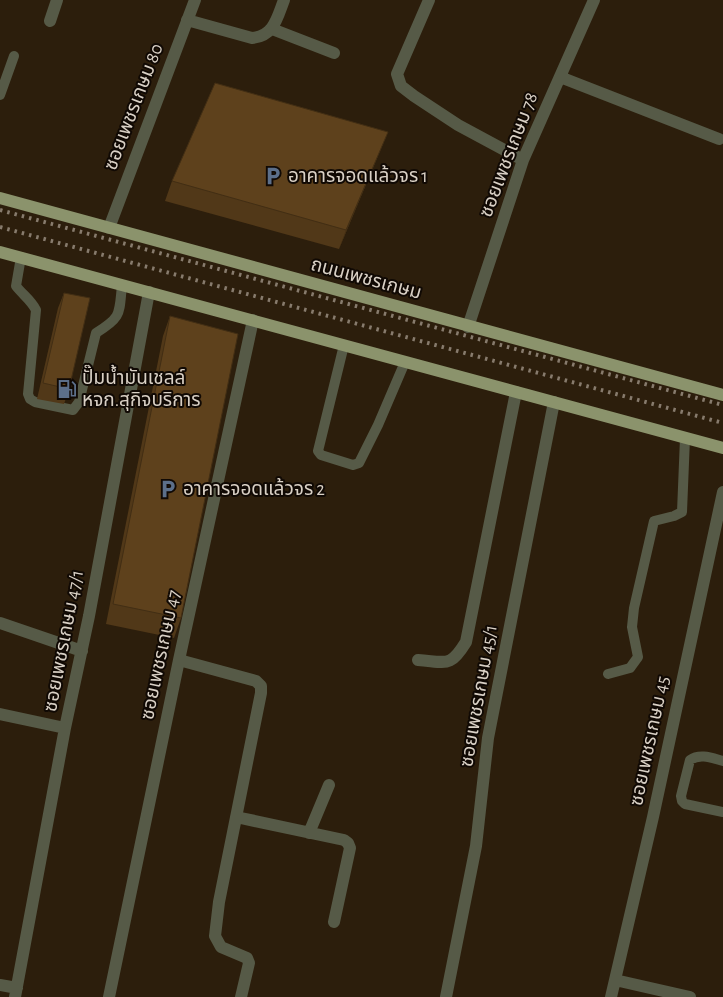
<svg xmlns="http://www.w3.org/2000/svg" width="723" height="997" viewBox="0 0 723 997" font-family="'Alegreya Sans','Noto Sans Thai',sans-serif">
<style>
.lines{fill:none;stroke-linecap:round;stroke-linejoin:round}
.lane{stroke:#565a47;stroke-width:10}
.street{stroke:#565a47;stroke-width:12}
.primary{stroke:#8b936c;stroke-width:12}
.rail{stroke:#877b6d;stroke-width:4;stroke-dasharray:2.5 5;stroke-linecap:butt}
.wall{fill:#513818}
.shaded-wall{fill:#422e14}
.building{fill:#5e411c;stroke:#422e14}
.labels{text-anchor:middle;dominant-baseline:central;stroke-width:4;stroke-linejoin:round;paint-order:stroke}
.street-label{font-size:19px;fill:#d9d0c5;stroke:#100904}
.poi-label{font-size:19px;fill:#d9d0c5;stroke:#100904;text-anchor:start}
</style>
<rect width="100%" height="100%" fill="#2c1e0c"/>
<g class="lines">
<path class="lane" d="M 0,95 L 14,56
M 21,257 L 16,286 C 23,295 31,300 36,310 L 28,394 L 30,399 L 35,402 L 73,410 L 79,402 L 96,333 C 122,317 119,314 122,285
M 344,345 L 318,451 L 321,455 L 353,465 L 359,463 L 378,425 L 405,362
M 608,674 L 630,668 L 638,657 L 632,627 L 634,608 L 654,521 L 674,516 L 682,512 L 685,438
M 723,761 C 712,758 700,753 690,760 L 681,796 L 682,801 L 685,804 L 723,812"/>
<path class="street" d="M 429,0 L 397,74 L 401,86 L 414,96 L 458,125 L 523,160
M 187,20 L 252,38 C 274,36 277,18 284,0
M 50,21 L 57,0
M 272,29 L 334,53
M 560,77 L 719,139
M 109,228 L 195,0
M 468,327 L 523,160 L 594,0
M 0,623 L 82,651
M 179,660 L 256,681 L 261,686 L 261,693 L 219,902 L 215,936 L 221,947 L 247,958 L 249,963 L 241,997
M 418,660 C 447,662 450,668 466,642 L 516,392
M 0,714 L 65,728
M 236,817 L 344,840 L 348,843 L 350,848 L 334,922
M 309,833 L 329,785
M 615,980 L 690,997
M 0,985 L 17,988
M 15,997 L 65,728 L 89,616 L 149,292
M 109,997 L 179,660 L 253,320
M 446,997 L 476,846 L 488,738 L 554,402
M 611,997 L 653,817 L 723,492"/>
<path class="primary" d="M 0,198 L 723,395
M 0,252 L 723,448"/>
<path class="rail" d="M 0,210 L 723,405
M 0,227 L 723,423"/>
</g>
<path class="wall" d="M 388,132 L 380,151 L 339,249 L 165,201 L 172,181 Z
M 64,293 L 69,389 L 64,404 L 37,399 L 58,308 Z
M 170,316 L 181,618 L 174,638 L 106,624 L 163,336 Z"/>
<path class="shaded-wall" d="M 388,132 L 380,151 L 339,249 L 346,230 Z"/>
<path class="building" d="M 215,83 L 388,132 L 346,230 L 172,181 Z
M 64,293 L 90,298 L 69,389 L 43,383 Z
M 170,316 L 238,334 L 181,618 L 113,604 Z"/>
<defs>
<g id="parking-bare" transform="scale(1.5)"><path d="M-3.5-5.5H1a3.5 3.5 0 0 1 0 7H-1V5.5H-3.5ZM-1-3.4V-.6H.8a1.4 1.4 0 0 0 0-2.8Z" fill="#5c6f8a" stroke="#100904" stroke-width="2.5" paint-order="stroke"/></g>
<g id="fuel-bare" transform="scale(1.5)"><path d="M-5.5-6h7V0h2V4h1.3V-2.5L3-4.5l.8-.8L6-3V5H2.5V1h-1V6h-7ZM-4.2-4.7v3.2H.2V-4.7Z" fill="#5c6f8a" stroke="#100904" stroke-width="2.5" paint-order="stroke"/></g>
</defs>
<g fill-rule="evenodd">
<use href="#parking-bare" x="273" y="176"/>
<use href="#fuel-bare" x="67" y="389"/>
<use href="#parking-bare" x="168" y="489"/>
</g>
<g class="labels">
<g class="street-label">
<text transform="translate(134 107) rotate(-69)">ซอยเพชรเกษม 80</text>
<text transform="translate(509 155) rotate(-69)">ซอยเพชรเกษม 78</text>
<text transform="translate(366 279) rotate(15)">ถนนเพชรเกษม</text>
<text transform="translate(64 641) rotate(-79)">ซอยเพชรเกษม 47/1</text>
<text transform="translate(161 655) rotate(-78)">ซอยเพชรเกษม 47</text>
<text transform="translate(479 696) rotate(-80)">ซอยเพชรเกษม 45/1</text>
<text transform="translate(650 741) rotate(-78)">ซอยเพชรเกษม 45</text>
</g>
<g class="poi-label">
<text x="288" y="176">อาคารจอดแล้วจร 1</text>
<text x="82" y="378">ปั๊มน้ำมันเชลล์<tspan x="82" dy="22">หจก.สุกิจบริการ</tspan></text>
<text x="183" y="489">อาคารจอดแล้วจร 2</text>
</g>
</g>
</svg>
